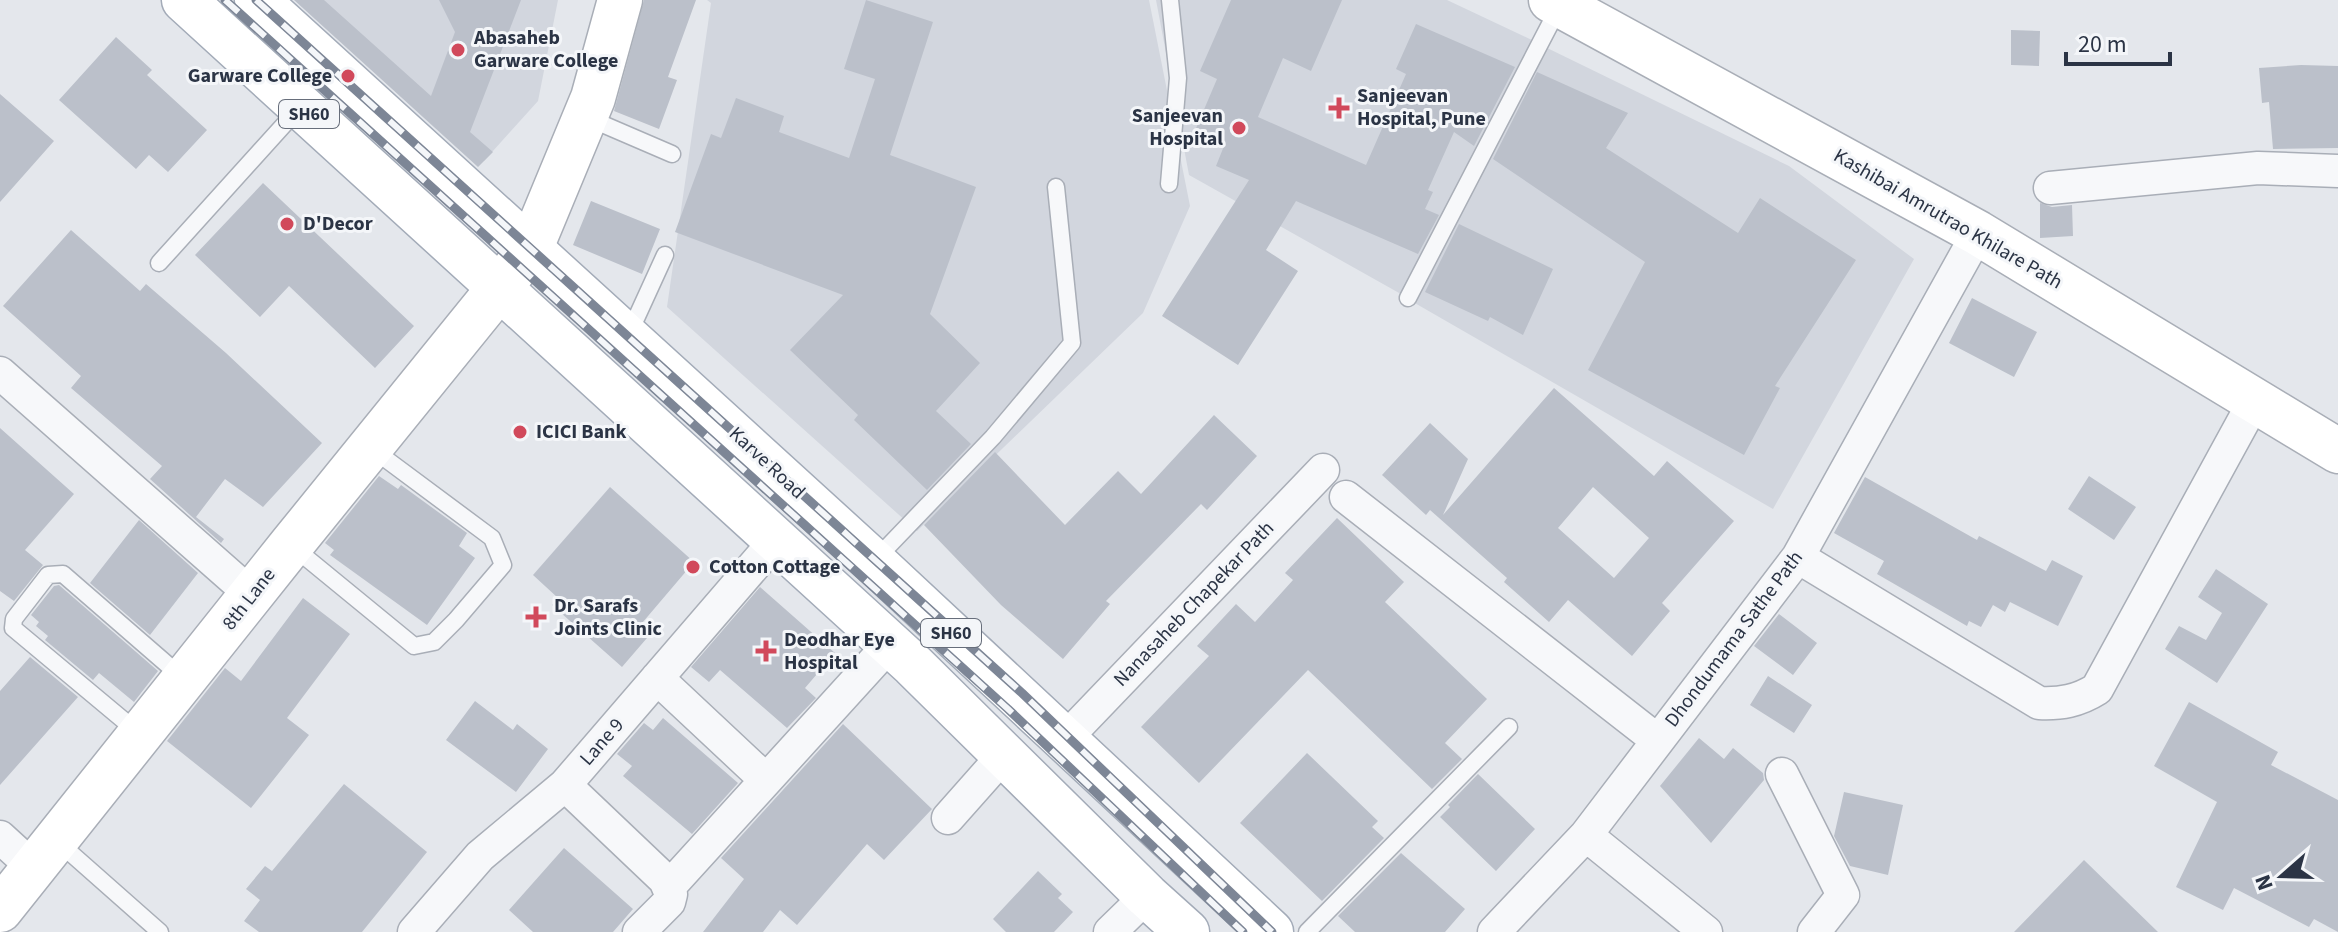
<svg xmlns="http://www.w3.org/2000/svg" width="2338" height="932" viewBox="0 0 2338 932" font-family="'Source Sans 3',sans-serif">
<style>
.built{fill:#d2d6de}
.building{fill:#bbc0ca;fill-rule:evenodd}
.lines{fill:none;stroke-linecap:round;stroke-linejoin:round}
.lane-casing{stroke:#a9aeb7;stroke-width:19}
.street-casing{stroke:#a9aeb7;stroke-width:35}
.secondary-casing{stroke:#a9aeb7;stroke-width:47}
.primary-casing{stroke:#a3abb8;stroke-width:47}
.lane{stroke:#f7f8fa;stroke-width:16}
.street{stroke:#f7f8fa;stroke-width:32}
.secondary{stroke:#fff;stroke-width:44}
.primary{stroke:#fff;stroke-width:44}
.rail-casing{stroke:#7d8696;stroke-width:9}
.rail{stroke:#f4f6f9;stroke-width:6;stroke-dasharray:18;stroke-linecap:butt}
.poi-dot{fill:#d1495b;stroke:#f4f6f9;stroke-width:3}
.labels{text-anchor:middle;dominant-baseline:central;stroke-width:6;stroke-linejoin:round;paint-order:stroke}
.shield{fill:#f4f6f9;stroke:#676e7b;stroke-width:2}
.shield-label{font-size:18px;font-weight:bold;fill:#2b3445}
.poi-label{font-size:20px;font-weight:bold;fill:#2b3445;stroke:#f4f6f9;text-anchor:start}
.street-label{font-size:20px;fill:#2b3445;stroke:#f4f6f9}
</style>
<rect width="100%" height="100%" fill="#e4e7ec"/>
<path class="built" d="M 315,0 L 558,0 L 538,101 L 484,161 Z
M 707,0 L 1149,0 L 1190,206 L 1143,313 L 917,531 L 667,307 L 711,3 Z
M 1156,0 L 1447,0 L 1534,41 L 1408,298 L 1189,175 Z
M 1541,45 L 1789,166 L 1914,259 L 1773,509 L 1413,302 Z"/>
<path class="building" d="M 294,0 L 324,0 L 431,96 L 455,32 L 439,0 L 521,0 L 470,132 L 493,152 L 478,167 Z
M 644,0 L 696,0 L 668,77 L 677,80 L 659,129 L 614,111 Z
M 866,0 L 933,22 L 890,155 L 976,187 L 930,314 L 980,363 L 936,411 L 971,444 L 927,490 L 854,420 L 858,415 L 790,350 L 843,295 L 675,232 L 711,134 L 721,138 L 736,98 L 784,116 L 779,132 L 849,158 L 875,79 L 844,69 Z
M 1231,0 L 1342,0 L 1311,71 L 1283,58 L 1258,117 L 1366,165 L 1406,74 L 1396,69 L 1416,24 L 1515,67 L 1474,146 L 1454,132 L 1428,190 L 1433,192 L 1425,209 L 1439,215 L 1418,254 L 1296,201 L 1266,250 L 1298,271 L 1238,365 L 1162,316 L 1249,180 L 1216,166 L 1224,146 L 1194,133 L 1217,79 L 1200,71 Z
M 2011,30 L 2040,31 L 2039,66 L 2011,65 Z
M 116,37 L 152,70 L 147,75 L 207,130 L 168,172 L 149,155 L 136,169 L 59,100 Z
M 2301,65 L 2338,66 L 2338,148 L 2273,149 L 2269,102 L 2262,103 L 2259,68 Z
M 1537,72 L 1628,113 L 1606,148 L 1738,233 L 1760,198 L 1856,260 L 1775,386 L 1780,388 L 1744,455 L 1588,370 L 1645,262 L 1493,159 Z
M 0,94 L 54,141 L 0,202 Z
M 263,183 L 414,326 L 375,368 L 289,286 L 260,317 L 195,255 Z
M 591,201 L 660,229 L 642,274 L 573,245 Z
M 2040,203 L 2052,207 L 2072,205 L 2073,236 L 2040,238 Z
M 1459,224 L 1553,269 L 1523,335 L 1490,317 L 1488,321 L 1425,292 Z
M 71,230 L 140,291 L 146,284 L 226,353 L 322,443 L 263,507 L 225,479 L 196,517 L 224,539 L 221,543 L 150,479 L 162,466 L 71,388 L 81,376 L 3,306 Z
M 1972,298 L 2037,332 L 2014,377 L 1949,343 Z
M 1554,388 L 1654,476 L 1667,461 L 1734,521 L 1662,603 L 1670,611 L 1632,656 L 1568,600 L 1549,622 L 1504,582 L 1507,578 L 1430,510 L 1426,515 L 1382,475 L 1430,423 L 1468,459 L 1443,515 ZM 1593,487 L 1649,538 L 1614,578 L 1558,528 Z
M 1214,415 L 1257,456 L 1207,510 L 1201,504 L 1106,601 L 1110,604 L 1063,659 L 1001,605 L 924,525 L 995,452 L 1065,525 L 1118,471 L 1141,494 Z
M 0,428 L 74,494 L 25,550 L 43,565 L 14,601 L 0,591 Z
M 379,476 L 398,489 L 401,485 L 467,533 L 459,546 L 475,558 L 427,625 L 330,555 L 334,550 L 325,543 Z
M 2089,476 L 2136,507 L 2114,540 L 2068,509 Z
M 1865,477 L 1977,540 L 1979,536 L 2046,571 L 2052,560 L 2083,576 L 2058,626 L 2010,602 L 2005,612 L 1993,605 L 1981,627 L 1969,621 L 1967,626 L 1877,574 L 1884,561 L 1834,533 Z
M 610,487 L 694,562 L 637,629 L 647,638 L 622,667 L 552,605 L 558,598 L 533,575 Z
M 1337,518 L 1404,582 L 1385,602 L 1487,699 L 1445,743 L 1462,759 L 1432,789 L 1308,670 L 1199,783 L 1141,727 L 1209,656 L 1197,646 L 1236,604 L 1255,622 L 1293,580 L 1285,573 Z
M 139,520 L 198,573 L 150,635 L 90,583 Z
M 2216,569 L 2268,604 L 2217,683 L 2165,649 L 2179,626 L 2206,640 L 2222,613 L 2198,597 Z
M 59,585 L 158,671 L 134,702 L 99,673 L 93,680 L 45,640 L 48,636 L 36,626 L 39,622 L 31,615 L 54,586 Z
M 760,587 L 835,653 L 805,688 L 816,698 L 787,728 L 720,670 L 709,682 L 691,667 Z
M 303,598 L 350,634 L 287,718 L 309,735 L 251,808 L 167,741 L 225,668 L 241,681 Z
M 1779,614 L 1817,643 L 1793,675 L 1754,646 Z
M 30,657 L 78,697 L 0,785 L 0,691 Z
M 1768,676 L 1812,705 L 1794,733 L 1750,705 Z
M 475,701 L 513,730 L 517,724 L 548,749 L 516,792 L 446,740 Z
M 2189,702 L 2278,752 L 2271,765 L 2338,800 L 2338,932 L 2314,919 L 2309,927 L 2234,888 L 2223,910 L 2176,887 L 2217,802 L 2154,766 Z
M 663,718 L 738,783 L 692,834 L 623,776 L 632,766 L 617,754 L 644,723 L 653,730 Z
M 843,724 L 932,809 L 884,860 L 867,844 L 797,925 L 780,910 L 763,932 L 703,932 L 744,879 L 721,858 Z
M 1699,738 L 1724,759 L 1733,748 L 1763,773 L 1764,780 L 1711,843 L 1660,786 Z
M 1307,753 L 1378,821 L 1372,827 L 1384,838 L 1322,901 L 1240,823 Z
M 1478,774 L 1535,829 L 1496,871 L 1440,817 L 1450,807 L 1448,805 Z
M 344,784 L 427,852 L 362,932 L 259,932 L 244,921 L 260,900 L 246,889 L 265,866 L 272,871 Z
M 1844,792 L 1903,805 L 1888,875 L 1850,866 L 1834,836 Z
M 564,848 L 633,909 L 613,932 L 533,932 L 509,910 Z
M 1401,853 L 1465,909 L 1445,932 L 1355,932 L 1338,916 Z
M 2084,860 L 2158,932 L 2014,932 Z
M 1038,871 L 1062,894 L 1058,898 L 1073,912 L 1054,932 L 1006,932 L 993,919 Z"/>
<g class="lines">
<g class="lane-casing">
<path id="lane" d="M 586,117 L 672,154
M 1169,184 L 1178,78 L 1170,0
M 159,263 L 300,107
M 1408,298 L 1559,7
M 628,336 L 665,255
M 292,546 L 414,646 L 434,642 L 456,620 L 503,565 L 492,538 L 371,448
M 875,560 L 993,437 L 1072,343 L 1056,187
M 140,734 L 13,628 L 14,619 L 48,575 L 63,574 L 184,679
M 57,841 L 160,932
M 1307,932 L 1509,727"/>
</g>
<g class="street-casing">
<path id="street" d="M 2050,188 L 2258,168 L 2338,171
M 0,373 L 252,595
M 1346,497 L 1657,740
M 1798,557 L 2039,703 C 2061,704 2078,701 2097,689 L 2255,400
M 657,678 L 766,780
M 1065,739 L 1323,470
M 1782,774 L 1843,895 L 1814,932
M 565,785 L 665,880 L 671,894 L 669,902 L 639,932
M 948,818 L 1003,756
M 1586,835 L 1706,932
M 0,837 L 35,869
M 669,887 L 890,644
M 414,932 L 480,856 L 565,785 L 777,539
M 1110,932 L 1147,896
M 1494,932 L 1586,835 L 1798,557 L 1978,233"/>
</g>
<g class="secondary-casing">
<path id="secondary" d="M 1551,0 L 1978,233 L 2338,451
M 0,910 L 291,545 L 530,250 L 593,98 L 620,0"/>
</g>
<g class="primary-casing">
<path id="primary" d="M 184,0 L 913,665 L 1147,896 L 1187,932
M 257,0 L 874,562 L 1271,932"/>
</g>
<use href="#lane" class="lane"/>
<use href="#street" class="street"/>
<use href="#secondary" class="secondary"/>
<use href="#primary" class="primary"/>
<g class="rail-casing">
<path id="rail" d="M 225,0 L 1008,709 L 1243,932
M 256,0 L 1022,693 L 1272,932"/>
</g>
<use href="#rail" class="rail"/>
</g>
<g class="poi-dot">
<circle cx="458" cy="50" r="8"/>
<circle cx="348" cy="76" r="8"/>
<path d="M1335 96h8v8h8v8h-8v8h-8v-8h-8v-8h8z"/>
<circle cx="1239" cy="128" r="8"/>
<circle cx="287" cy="224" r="8"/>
<circle cx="520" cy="432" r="8"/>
<circle cx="693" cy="567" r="8"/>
<path d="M532 605h8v8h8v8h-8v8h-8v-8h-8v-8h8z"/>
<path d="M762 639h8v8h8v8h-8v8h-8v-8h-8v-8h8z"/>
</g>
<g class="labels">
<g class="shield">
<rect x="279" y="100" width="60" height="28" rx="6"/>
<rect x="921" y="619" width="60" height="28" rx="6"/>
</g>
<g class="shield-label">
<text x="309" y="114">SH60</text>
<text x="951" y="633">SH60</text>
</g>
<g class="poi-label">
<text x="474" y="38">Abasaheb<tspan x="474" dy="23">Garware College</tspan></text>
<text x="332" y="76" text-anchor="end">Garware College</text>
<text x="1357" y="96">Sanjeevan<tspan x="1357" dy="23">Hospital, Pune</tspan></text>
<text x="1223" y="116" text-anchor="end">Sanjeevan<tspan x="1223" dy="23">Hospital</tspan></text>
<text x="303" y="224">D'Decor</text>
<text x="536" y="432">ICICI Bank</text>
<text x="709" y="567">Cotton Cottage</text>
<text x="554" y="606">Dr. Sarafs<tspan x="554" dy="23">Joints Clinic</tspan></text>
<text x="784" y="640">Deodhar Eye<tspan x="784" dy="23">Hospital</tspan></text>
</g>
<g class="street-label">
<text transform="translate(1948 219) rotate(30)">Kashibai Amrutrao Khilare Path</text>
<text transform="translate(767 463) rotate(43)">Karve Road</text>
<text transform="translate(249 599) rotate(-52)">8th Lane</text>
<text transform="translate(1194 604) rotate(-46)">Nanasaheb Chapekar Path</text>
<text transform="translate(1734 639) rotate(-53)">Dhondumama Sathe Path</text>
<text transform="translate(602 742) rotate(-49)">Lane 9</text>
</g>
</g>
<g transform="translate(2282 876) rotate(250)" stroke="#f4f6f9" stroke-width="6" paint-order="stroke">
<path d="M0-6L14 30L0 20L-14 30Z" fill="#2b3445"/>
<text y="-12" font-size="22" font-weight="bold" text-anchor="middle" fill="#2b3445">N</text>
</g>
<path d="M2066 52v12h104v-12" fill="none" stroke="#2b3445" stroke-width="4"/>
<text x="2078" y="52" font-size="24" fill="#2b3445" stroke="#f4f6f9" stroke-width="6" paint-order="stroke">20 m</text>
</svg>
